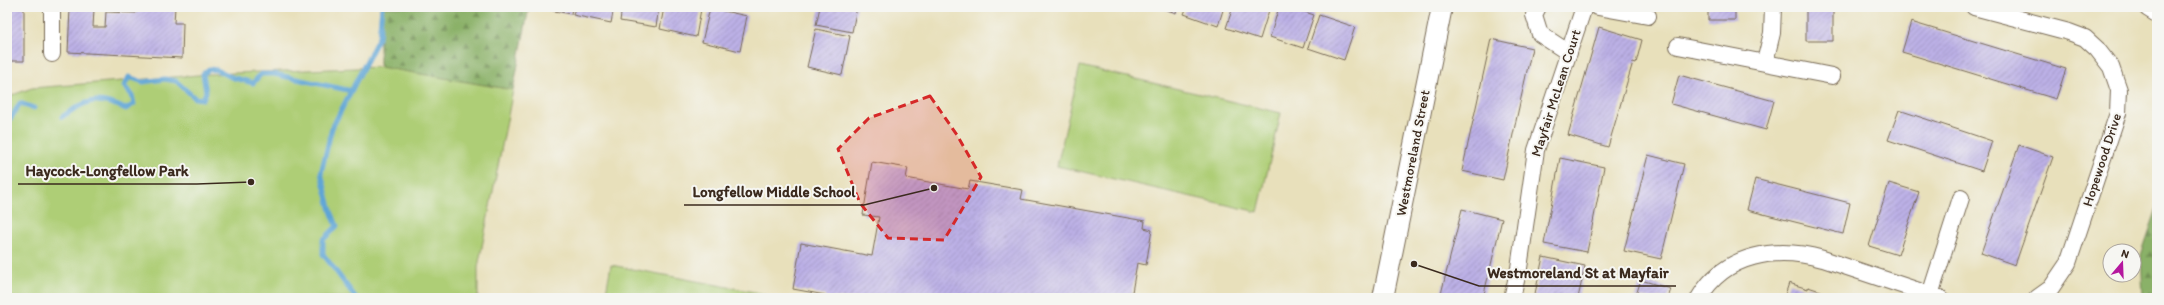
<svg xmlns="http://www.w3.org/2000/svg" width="2164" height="305" viewBox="0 0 2164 305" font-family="Itim,sans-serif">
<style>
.forest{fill:url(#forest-firs);stroke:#626e42}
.park{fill:#aece76;stroke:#747c4a}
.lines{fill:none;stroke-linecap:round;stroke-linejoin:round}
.stream{stroke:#5fa5d5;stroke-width:5}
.building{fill:url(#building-hatch)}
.minor-casing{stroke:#786a55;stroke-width:18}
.major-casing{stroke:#786a55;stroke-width:22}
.minor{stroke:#fff;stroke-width:16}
.major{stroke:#fff;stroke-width:20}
.marked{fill:#d62828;fill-opacity:0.2;stroke:#d62828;stroke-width:3;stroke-dasharray:8 5;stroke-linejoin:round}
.labels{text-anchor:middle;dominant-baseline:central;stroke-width:4;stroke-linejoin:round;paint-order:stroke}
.street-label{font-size:14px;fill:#3b2a1e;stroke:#f6f6f2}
.leader{fill:none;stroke:#3b2a1e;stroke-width:1.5}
.callout-dot{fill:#3b2a1e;stroke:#f6f6f2;stroke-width:1.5}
.callout-label{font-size:15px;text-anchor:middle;font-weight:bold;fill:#3b2a1e;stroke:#f6f6f2;stroke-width:4;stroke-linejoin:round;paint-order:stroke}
</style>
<defs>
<pattern id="forest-firs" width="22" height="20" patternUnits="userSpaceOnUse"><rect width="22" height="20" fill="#8ab167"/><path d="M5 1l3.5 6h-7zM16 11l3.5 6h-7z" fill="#729054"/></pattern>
<pattern id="building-hatch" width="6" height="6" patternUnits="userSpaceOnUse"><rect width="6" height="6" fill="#bcb0e6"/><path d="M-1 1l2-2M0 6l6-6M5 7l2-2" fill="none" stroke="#9a8fba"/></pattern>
</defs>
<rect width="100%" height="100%" fill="#f6f6f2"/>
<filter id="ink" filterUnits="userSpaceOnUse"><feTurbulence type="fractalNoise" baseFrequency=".025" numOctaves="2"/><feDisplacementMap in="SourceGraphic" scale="8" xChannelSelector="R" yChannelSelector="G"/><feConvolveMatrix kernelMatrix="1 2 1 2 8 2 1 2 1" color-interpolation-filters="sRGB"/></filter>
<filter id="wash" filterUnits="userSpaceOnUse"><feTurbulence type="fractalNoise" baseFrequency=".012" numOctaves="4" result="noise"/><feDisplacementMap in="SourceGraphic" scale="16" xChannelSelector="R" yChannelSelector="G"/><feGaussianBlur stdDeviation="0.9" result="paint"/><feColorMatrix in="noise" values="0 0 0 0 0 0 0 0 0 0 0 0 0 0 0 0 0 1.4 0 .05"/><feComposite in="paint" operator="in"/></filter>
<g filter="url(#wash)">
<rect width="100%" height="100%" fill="#e8e0bb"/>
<path class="forest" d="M 380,7 L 529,7 L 513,90 L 380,67 Z
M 2157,208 L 2157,298 L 2143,298 L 2141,255 Z"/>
<path class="park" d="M 1080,66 L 1281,113 L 1258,212 L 1057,166 Z
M 380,67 L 513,90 L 478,267 L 478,298 L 7,298 L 7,97 L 32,88 L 211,74 Z
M 611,265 L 765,294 L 764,298 L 605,298 Z"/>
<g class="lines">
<path class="stream" d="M 62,117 C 88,99 96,96 126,109 L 134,104 L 132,95 L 124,86 L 129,77 L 143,82 L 165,79 L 176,81 L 195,98 L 203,99 L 206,92 L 203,74 L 209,69 L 217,70 L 231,77 L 253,83 L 261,74 L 274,74 L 352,91
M 7,120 L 11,118 L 20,103 L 34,108
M 356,298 L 323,254 L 323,240 L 337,226 L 331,211 L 321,173 L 332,128 L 379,37 L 382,7"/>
</g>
<g id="blocks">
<path class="building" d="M 7,7 L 24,7 L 24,61 L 7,61 Z
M 136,7 L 175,7 L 174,23 L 183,23 L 182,58 L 68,52 L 70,8 L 94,9 L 93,27 L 105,27 L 106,12 L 136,13 Z
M 301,7 L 321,7 L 321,10 Z
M 532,7 L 572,7 L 571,14 Z
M 575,7 L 614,7 L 611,23 L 573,15 Z
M 622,7 L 659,7 L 656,27 L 620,21 Z
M 664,7 L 690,7 L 701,9 L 696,37 L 660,29 Z
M 820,7 L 857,7 L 852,32 L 816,25 Z
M 1158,7 L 1177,7 L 1176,13 Z
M 1187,7 L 1224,7 L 1218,26 L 1184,14 Z
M 1233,7 L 1270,7 L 1260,39 L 1226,28 Z
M 1279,7 L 1290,7 L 1314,15 L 1303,48 L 1270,37 Z
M 1373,7 L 1387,7 L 1386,11 Z
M 1708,7 L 1735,7 L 1735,20 L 1708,20 Z
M 1806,7 L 1833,7 L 1833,41 L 1806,41 Z
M 710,8 L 747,16 L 740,51 L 702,42 Z
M 1319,15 L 1355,27 L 1344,60 L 1308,48 Z
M 1911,22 L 2066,69 L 2056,99 L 1902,52 Z
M 1599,27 L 1642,40 L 1636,63 L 1633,62 L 1608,147 L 1568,135 Z
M 816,29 L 850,36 L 842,75 L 807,67 Z
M 1491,39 L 1532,48 L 1503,180 L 1462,171 Z
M 1679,75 L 1774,101 L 1766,130 L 1671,104 Z
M 1899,110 L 1992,141 L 1982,171 L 1888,140 Z
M 2019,145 L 2053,157 L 2015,265 L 1981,253 Z
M 1648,155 L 1684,164 L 1661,259 L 1624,251 Z
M 1560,158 L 1604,167 L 1587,252 L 1544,244 Z
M 872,162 L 908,168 L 906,178 L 968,189 L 970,181 L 1023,190 L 1021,199 L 1145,221 L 1144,228 L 1152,230 L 1146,265 L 1137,263 L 1131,298 L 1103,295 L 1103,298 L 825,298 L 825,295 L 793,289 L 801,243 L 872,256 L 879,217 L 863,215 Z
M 1755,179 L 1850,203 L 1843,234 L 1747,210 Z
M 1889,183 L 1919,192 L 1898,255 L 1869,246 Z
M 1462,209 L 1502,219 L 1483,298 L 1440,298 Z
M 1543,257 L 1585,266 L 1578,298 L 1534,298 Z
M 1641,280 L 1671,289 L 1668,298 L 1635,298 Z
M 1789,283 L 1808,289 L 1808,287 L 1842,298 L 1784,298 Z"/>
</g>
</g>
<g filter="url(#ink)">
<use href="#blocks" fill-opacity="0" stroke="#786a55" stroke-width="1"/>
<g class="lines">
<g class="minor-casing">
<path id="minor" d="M 52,7 L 52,54
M 1538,7 L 1534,15 L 1540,34 L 1569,53
M 1598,7 L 1648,16
M 1974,7 L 2069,32 L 2085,38 L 2097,49 L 2111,67 L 2119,90 L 2118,113 L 2068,263 L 2051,288 L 2037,298
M 1678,46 L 1832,76
M 1765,62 L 1772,33 L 1773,7
M 1512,298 L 1519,268 L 1536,150 L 1584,7
M 1699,298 C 1725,253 1777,246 1823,259 L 1940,298
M 1929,298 L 1961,198"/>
</g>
<g class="major-casing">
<path id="major" d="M 2149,7 L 2157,12
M 1383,298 L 1442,7"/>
</g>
<use href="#minor" class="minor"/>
<use href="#major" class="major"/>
</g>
</g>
<path class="marked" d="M 930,96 L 957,135 L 981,177 L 944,240 L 888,238 L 860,203 L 838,149 L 869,118 Z"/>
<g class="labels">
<g class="street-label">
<text transform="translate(1556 93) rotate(-72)">Mayfair McLean Court</text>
<text transform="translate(1413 153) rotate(-79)">Westmoreland Street</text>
<text transform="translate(2102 160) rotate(-72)">Hopewood Drive</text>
</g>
</g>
<path class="leader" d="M251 182L197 184H18M934 188L864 205H684M1414 264L1479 286H1676"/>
<g class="callout-dot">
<circle cx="251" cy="182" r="4"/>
<circle cx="934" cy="188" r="4"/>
<circle cx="1414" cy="264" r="4"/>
</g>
<g class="callout-label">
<text x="107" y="176">Haycock-Longfellow Park</text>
<text x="774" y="197">Longfellow Middle School</text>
<text x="1578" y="278">Westmoreland St at Mayfair</text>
</g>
<rect width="2164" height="305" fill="none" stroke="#f6f6f2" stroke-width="24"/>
<g transform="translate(2122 263) rotate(19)"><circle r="19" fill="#f6f6f2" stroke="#aba49d"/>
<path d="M0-3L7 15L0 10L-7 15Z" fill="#b5179e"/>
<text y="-6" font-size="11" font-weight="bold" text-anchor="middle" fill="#3b2a1e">N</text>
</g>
</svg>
